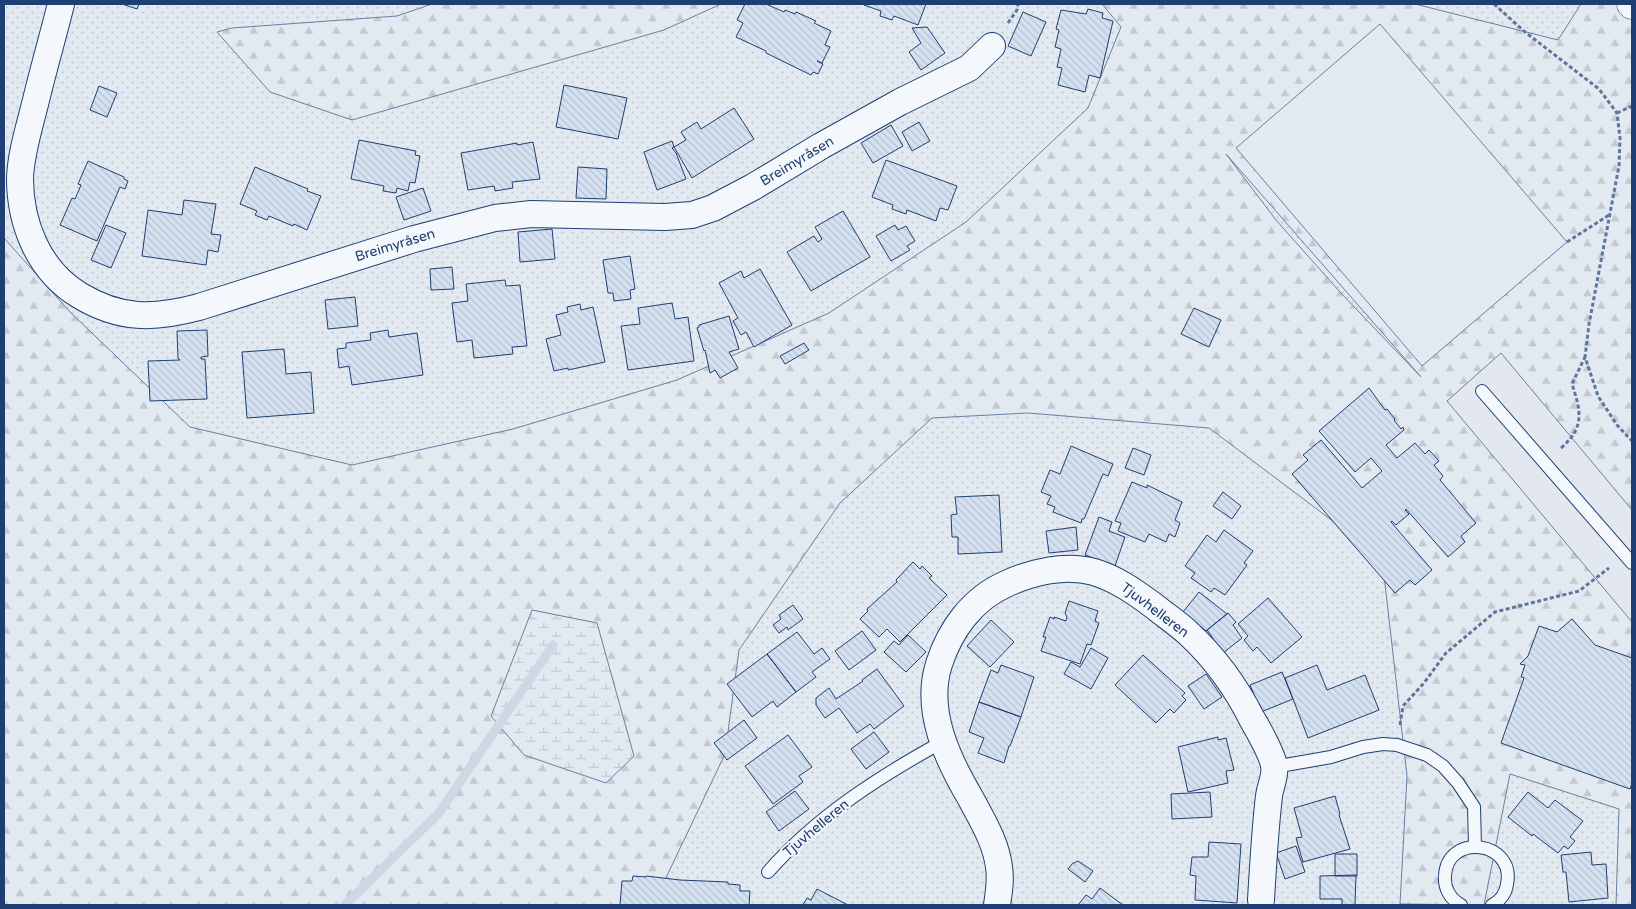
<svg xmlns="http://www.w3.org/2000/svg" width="1636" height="909" viewBox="0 0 1636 909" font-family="'Varela Round',sans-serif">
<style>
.grass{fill:url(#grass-dots);stroke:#687fa3}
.forest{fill:url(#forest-firs);stroke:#687fa3;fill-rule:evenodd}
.wetland{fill:url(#wetland-marsh);stroke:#687fa3}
.pitch{fill:#e3e9f0;stroke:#687fa3}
.parking{fill:#e3e8f0;stroke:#687fa3}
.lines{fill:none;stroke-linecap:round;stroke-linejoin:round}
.stream{stroke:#cfd7e4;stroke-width:9}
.building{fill:url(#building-back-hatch);stroke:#1d3f73}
.lane-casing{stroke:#1d3f73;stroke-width:14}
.street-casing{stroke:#1d3f73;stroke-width:28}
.secondary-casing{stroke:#1d3f73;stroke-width:29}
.path{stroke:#5e769c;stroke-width:3;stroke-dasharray:4 2.5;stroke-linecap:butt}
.lane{stroke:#f4f7fb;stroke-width:12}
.street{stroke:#f4f7fb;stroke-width:26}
.secondary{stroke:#f4f7fb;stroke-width:28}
.labels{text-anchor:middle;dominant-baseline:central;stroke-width:4;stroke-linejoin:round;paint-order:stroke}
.street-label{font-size:14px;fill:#1d3f73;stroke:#f4f7fb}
</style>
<defs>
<pattern id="grass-dots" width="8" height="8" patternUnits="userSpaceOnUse" patternTransform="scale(1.25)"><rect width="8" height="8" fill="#e3e9f0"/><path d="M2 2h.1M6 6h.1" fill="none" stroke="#c2c9d1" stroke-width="1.8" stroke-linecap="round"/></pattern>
<pattern id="forest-firs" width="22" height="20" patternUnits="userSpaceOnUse" patternTransform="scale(1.25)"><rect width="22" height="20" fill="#e3e9f0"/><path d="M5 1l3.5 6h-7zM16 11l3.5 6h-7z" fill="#c2c9d1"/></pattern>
<pattern id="wetland-marsh" width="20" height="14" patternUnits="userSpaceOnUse" patternTransform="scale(1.25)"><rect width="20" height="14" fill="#e3e9f0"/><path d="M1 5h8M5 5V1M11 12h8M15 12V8" fill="none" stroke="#c2c9d1"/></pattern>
<pattern id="building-back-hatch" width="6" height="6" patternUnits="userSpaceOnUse" patternTransform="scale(1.25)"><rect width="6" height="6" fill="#d5e0f0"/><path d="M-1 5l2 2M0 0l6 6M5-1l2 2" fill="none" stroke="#b6c1d1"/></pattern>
</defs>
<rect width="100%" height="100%" fill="#f4f7fb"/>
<path class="grass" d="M 4,4 L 1632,4 L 1632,905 L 4,905 Z"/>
<path class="forest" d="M 432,4 L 721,4 L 664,30 L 352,120 L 270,92 L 217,32 L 232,28 L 397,16 Z
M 1102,4 L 1415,4 L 1558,40 L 1581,4 L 1632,4 L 1632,905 L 1616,905 L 1619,809 L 1510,774 L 1484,905 L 1400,904 L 1407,776 L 1382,558 L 1209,428 L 1028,413 L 932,418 L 840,503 L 739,650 L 725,754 L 653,905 L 4,905 L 4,238 L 70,312 L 190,427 L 352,465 L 513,429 L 677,380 L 829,313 L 966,222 L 1088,108 L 1121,27 ZM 1226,154 L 1421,377 L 1340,292 L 1276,220 Z"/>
<path class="wetland" d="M 532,610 L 597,623 L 634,756 L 606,783 L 524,755 L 491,716 Z"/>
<path class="pitch" d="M 1380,24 L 1567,242 L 1422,366 L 1236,148 Z"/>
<path class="parking" d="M 1501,353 L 1632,510 L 1632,622 L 1447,401 Z"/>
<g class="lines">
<path class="stream" d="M 345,905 L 439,813 L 553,645"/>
</g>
<path class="building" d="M 122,4 L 139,4 L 137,9 Z
M 745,4 L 766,4 L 784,12 L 785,10 L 795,14 L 796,12 L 816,21 L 814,23 L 831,31 L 825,45 L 830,47 L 822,63 L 817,61 L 823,64 L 818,74 L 813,72 L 811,75 L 766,53 L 766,51 L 736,37 L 743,23 L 737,20 Z
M 865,4 L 926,4 L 918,25 L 894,16 L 892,20 L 880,16 L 881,11 L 864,5 Z
M 1088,9 L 1103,13 L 1102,18 L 1113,21 L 1100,78 L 1089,75 L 1085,92 L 1058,85 L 1062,68 L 1057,67 L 1061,49 L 1055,47 L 1059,30 L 1056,29 L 1061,10 L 1086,14 Z
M 1023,12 L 1046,22 L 1031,56 L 1008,46 Z
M 927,27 L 945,53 L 921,70 L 909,52 L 921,43 L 912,28 Z
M 564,85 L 627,98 L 618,139 L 556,127 Z
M 99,86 L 117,93 L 107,117 L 90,110 Z
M 734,108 L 754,139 L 692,178 L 674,147 L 686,140 L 681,132 L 697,122 L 701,129 Z
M 919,122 L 930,141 L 912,151 L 902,132 Z
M 891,125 L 903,146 L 873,163 L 861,143 Z
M 359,140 L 416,151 L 415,155 L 420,156 L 415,183 L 410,182 L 408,191 L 397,188 L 396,193 L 383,191 L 384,186 L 351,179 Z
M 672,141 L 674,147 L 672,148 L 676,153 L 686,179 L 657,190 L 644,152 Z
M 533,142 L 540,179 L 512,182 L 513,188 L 495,191 L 494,186 L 468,190 L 461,153 L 517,143 L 517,145 Z
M 886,160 L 957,186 L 948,210 L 940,208 L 936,221 L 907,210 L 906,214 L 892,209 L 893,205 L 872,197 Z
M 88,161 L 124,177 L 124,179 L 128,181 L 125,189 L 120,187 L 97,241 L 60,225 L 72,198 L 75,199 L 81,185 L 78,184 Z
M 255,167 L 308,189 L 307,191 L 321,196 L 307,230 L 294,224 L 293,226 L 269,216 L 267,220 L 255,215 L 257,211 L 240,204 Z
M 578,167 L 607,169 L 606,199 L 576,198 Z
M 423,188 L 431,211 L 404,220 L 396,197 Z
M 184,200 L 216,204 L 211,234 L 221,235 L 218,252 L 208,250 L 206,265 L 142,256 L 148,210 L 182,215 Z
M 843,211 L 870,257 L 811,291 L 787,252 L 814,236 L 818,242 L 822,239 L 815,227 Z
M 106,225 L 126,233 L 111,268 L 91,260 Z
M 895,225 L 898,230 L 906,226 L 915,241 L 907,246 L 910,250 L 891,261 L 876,236 Z
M 552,229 L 555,259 L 520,262 L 518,232 Z
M 630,256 L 635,289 L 630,290 L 631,299 L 614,301 L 613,293 L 608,293 L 603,260 Z
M 452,267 L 454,289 L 431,290 L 430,269 Z
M 760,269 L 792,325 L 754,347 L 746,332 L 741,335 L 733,321 L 738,318 L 719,283 L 741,271 L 744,278 Z
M 505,280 L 506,286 L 520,285 L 527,346 L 512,347 L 513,354 L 474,358 L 472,340 L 457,342 L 452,303 L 468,301 L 466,284 Z
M 355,297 L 358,326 L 328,329 L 325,300 Z
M 672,303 L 675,319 L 688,317 L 694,361 L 628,370 L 621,326 L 640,324 L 638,308 Z
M 580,304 L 581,310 L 593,307 L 605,362 L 568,370 L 568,368 L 554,371 L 546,339 L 561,335 L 556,315 L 568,312 L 567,307 Z
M 1194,308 L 1221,320 L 1209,347 L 1181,334 Z
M 729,316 L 739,349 L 729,352 L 738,368 L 720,378 L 715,370 L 710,373 L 705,350 L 704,351 L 697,328 L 699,327 L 699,325 Z
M 207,330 L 208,356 L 201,357 L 201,359 L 205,359 L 207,399 L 150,401 L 148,361 L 180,360 L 178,358 L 177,331 Z
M 388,330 L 389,337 L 417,333 L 423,375 L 352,385 L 349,366 L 339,368 L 337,349 L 346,348 L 346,343 L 371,340 L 370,333 Z
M 804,343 L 809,350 L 785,364 L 780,356 Z
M 284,349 L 286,374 L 311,372 L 314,413 L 247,418 L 242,352 Z
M 1369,388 L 1385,410 L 1387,409 L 1395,419 L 1394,420 L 1401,429 L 1403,427 L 1404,430 L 1386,445 L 1397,458 L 1415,443 L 1425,454 L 1429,450 L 1439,461 L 1434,465 L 1443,476 L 1440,480 L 1476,523 L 1461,536 L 1465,542 L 1448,557 L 1406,509 L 1405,510 L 1409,514 L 1396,525 L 1392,521 L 1391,522 L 1432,570 L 1415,585 L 1410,580 L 1395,593 L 1292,474 L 1308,460 L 1303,455 L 1321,440 L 1362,488 L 1382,471 L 1371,458 L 1355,472 L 1319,431 Z
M 1071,446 L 1113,464 L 1108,476 L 1103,474 L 1084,519 L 1082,519 L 1081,523 L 1053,512 L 1055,507 L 1047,504 L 1051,496 L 1041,492 L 1050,470 L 1060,474 Z
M 1133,448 L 1151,455 L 1144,475 L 1125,468 Z
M 1132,482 L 1147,488 L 1147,485 L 1182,502 L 1175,520 L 1180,523 L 1175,537 L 1169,534 L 1166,542 L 1149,534 L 1145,542 L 1118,531 L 1121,523 L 1115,521 Z
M 1223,492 L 1241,506 L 1232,519 L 1213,506 Z
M 999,495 L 1002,552 L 958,554 L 958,537 L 952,537 L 951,515 L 957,514 L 955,497 Z
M 1099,517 L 1112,522 L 1109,531 L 1125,537 L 1115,566 L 1085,555 Z
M 1076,527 L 1078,550 L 1049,553 L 1046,531 Z
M 1224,530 L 1253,551 L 1244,563 L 1247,565 L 1225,595 L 1214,588 L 1211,592 L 1191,578 L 1195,573 L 1185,566 L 1207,535 L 1216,542 Z
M 913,562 L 920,569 L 922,566 L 932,576 L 929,578 L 947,595 L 900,642 L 887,629 L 879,637 L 860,619 L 868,611 L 867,609 L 897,582 L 896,580 Z
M 1199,592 L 1227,614 L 1206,631 L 1183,612 Z
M 1268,598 L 1302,637 L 1271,663 L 1257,647 L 1253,651 L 1244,640 L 1248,636 L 1238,624 Z
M 1069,601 L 1098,611 L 1095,621 L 1099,623 L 1091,645 L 1087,644 L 1080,664 L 1041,651 L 1046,637 L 1043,637 L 1050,617 L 1054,619 L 1054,617 L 1066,621 L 1067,617 L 1065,613 Z
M 793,605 L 803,619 L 788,630 L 787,627 L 779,633 L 773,625 L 781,619 L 779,615 Z
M 1228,613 L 1236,622 L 1233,625 L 1242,638 L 1223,653 L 1207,630 Z
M 1572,619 L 1595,645 L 1632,658 L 1632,783 L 1630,789 L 1501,743 L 1524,678 L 1521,677 L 1525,665 L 1520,664 L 1528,656 L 1539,626 L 1557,632 Z
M 991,620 L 1014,642 L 990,667 L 967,646 Z
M 862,631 L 876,650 L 849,670 L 835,651 Z
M 797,632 L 814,654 L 822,648 L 830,659 L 812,672 L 816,677 L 796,692 L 767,654 Z
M 908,635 L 926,652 L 906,672 L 884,652 L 894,641 L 899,645 Z
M 1091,648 L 1108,658 L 1091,689 L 1064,674 L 1071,662 L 1080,667 Z
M 767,654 L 796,692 L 777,707 L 773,701 L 752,717 L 727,684 Z
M 1143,655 L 1185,693 L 1182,696 L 1186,700 L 1174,713 L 1170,709 L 1156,723 L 1115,685 Z
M 1001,665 L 1034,677 L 1021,717 L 979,702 L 991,670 L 998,673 Z
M 1317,665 L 1327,690 L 1365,675 L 1379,710 L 1308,738 L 1285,678 Z
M 877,669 L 904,706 L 874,729 L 870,724 L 857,733 L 839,708 L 825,718 L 816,705 L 816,698 L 829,688 L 836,699 L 863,681 L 862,680 Z
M 1282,672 L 1293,699 L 1261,712 L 1250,685 Z
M 1206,674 L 1222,697 L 1204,709 L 1188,686 Z
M 979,702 L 1021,717 L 1010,746 L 1009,746 L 1004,763 L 978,753 L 984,738 L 969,732 Z
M 744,720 L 757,738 L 727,760 L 714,743 Z
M 874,732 L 889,752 L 866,769 L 851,749 Z
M 788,735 L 812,767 L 799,776 L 803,782 L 773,804 L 745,766 Z
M 1218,737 L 1218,740 L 1226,738 L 1234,770 L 1226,771 L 1228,783 L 1188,792 L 1178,747 Z
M 795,791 L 809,809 L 779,831 L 766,812 Z
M 1210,792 L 1212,817 L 1172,819 L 1171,794 Z
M 1528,792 L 1548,808 L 1555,800 L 1583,821 L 1570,837 L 1575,841 L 1568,849 L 1564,846 L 1558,853 L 1533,834 L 1532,836 L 1508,817 Z
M 1335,796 L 1340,814 L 1339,815 L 1350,849 L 1303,862 L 1296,838 L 1302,837 L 1294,808 Z
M 1209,842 L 1241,844 L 1237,903 L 1195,900 L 1196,876 L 1190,875 L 1192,857 L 1208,857 Z
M 1296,846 L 1305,872 L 1285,879 L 1276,853 Z
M 1591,852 L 1592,865 L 1606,864 L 1608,898 L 1569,902 L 1566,872 L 1563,872 L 1561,855 Z
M 1335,854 L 1357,854 L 1357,876 L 1335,876 Z
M 1078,861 L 1093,871 L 1085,882 L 1068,869 L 1072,864 Z
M 1356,875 L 1355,905 L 1342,905 L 1342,899 L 1320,899 L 1320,876 Z
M 633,876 L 646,877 L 646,876 L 680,880 L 728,882 L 728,884 L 740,885 L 740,891 L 750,891 L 749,905 L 620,905 L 622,881 L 632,881 Z
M 1100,888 L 1123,905 L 1078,905 L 1086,895 L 1092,899 Z
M 817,889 L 848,905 L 803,905 L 807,898 L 811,900 Z"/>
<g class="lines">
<g class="lane-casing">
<path id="lane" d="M 1482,391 L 1632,563
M 1274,767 L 1331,757 L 1363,747 L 1383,744 L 1397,745 L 1427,755 L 1443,766 L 1458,783 L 1474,807 L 1475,846
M 768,872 C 816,817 880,776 944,741
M 1461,905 C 1450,899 1444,888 1445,876 C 1447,832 1516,841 1507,884 C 1506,893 1500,901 1492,905"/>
</g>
<g class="street-casing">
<path id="street" d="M 61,4 C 53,36 44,67 36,100 C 30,125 21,152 20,178 C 20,223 38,270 79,295 C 120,320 154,319 199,307 L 414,239 L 495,218 L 531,214 L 665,217 L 692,215 L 713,208 L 753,187 L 821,146 L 900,102 L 969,68 L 992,46
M 997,905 C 999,892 1001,880 999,867 C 996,842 982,820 971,799 C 948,760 924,711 939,664 C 950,630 972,599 1006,584 C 1032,572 1065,564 1094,572 C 1117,579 1135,592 1154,606 C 1165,615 1177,623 1188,633 C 1214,657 1236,687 1252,719 C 1258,729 1273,756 1274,766 C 1276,775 1270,787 1269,796 C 1265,830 1263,865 1261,900"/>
</g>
<g class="secondary-casing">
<path id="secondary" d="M 1631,4 L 1632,5"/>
</g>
<path class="path" d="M 1494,4 L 1525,32 L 1599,89 L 1617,113 L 1620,138 L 1619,166 L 1589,324 L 1585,357 L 1598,396 L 1617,425 L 1632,441
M 1008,23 L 1017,10 L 1018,4
M 1617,113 L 1632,106
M 1567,242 L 1609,215
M 1561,448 C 1585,427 1581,412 1572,384 L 1585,357
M 1400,725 L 1403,706 L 1424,683 L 1446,653 L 1495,612 L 1579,591 L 1609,568"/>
<use href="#lane" class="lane"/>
<use href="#street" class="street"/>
<use href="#secondary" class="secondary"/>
</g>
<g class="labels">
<g class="street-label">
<text transform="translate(797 161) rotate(-31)">Breimyråsen</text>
<text transform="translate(395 245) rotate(-17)">Breimyråsen</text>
<text transform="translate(1155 610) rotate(37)">Tjuvhelleren</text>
<text transform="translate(816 828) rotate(-40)">Tjuvhelleren</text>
</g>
</g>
<rect width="1636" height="909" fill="none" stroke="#1d3f73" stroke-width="10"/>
</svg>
